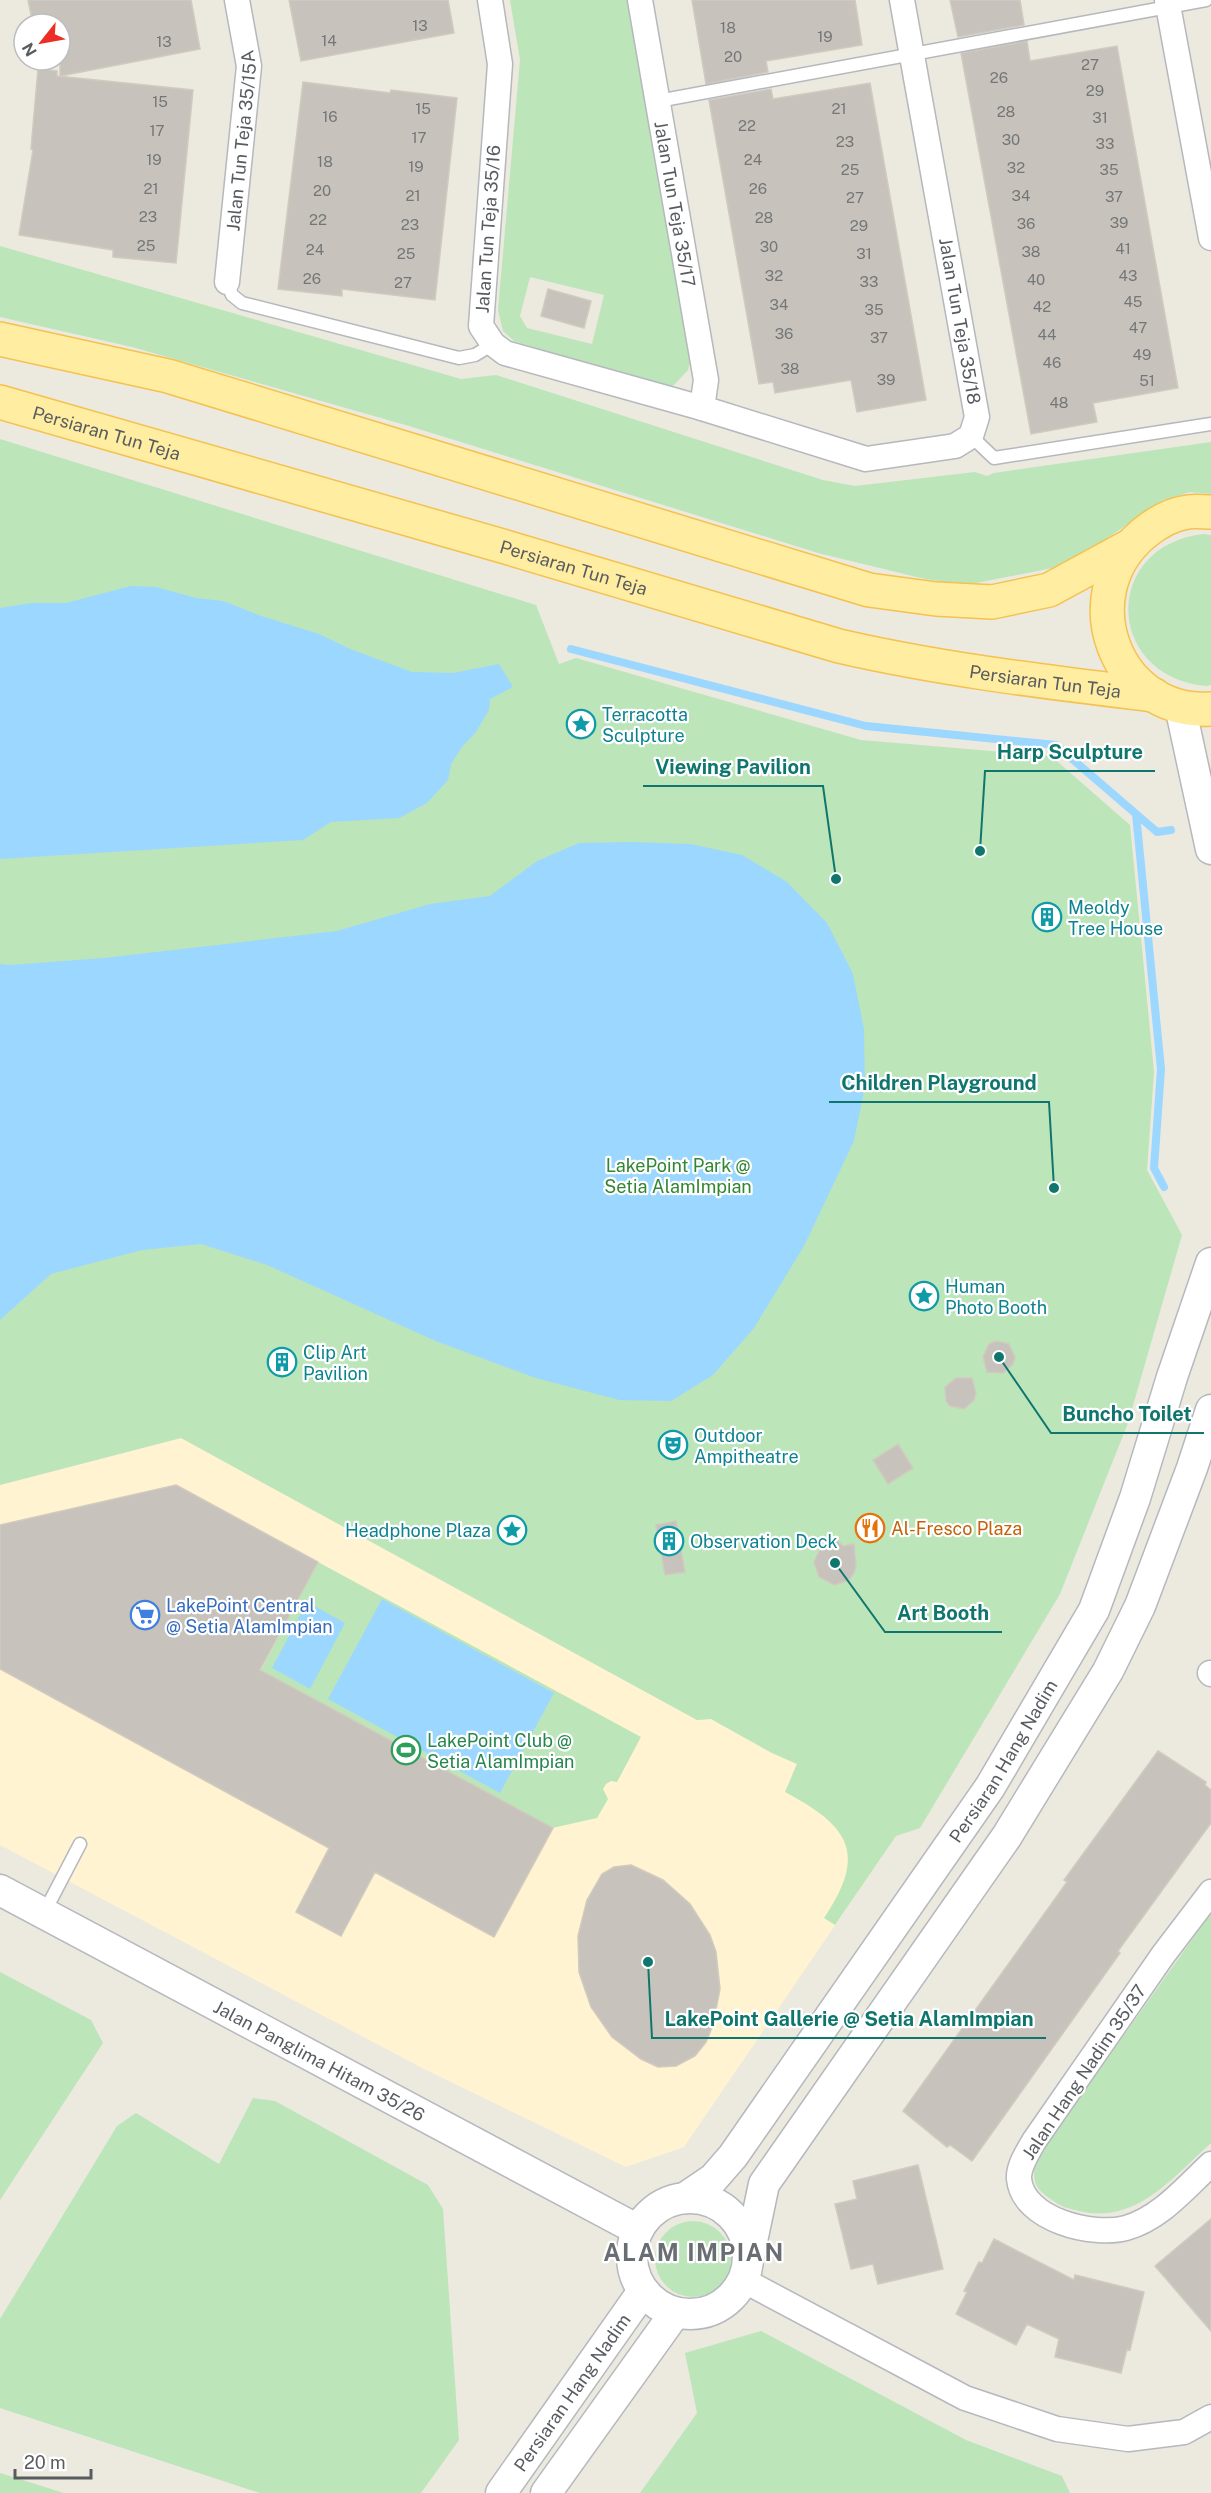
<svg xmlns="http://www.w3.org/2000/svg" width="1211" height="2493" viewBox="0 0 1211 2493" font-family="'Public Sans',sans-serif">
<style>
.commercial{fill:#fff3d2}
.green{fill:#bce5ba;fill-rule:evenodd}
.water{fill:#9cd7ff}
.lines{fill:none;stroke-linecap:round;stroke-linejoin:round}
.stream{stroke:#9cd7ff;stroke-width:8}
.building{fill:#c7c3bc;stroke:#d1cabe;stroke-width:1.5}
.service-casing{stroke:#b5b8bd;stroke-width:15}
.minor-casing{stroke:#b5b8bd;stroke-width:27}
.tertiary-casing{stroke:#b5b8bd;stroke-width:33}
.primary-casing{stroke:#f5c14f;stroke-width:36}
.service{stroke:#fff;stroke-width:12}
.minor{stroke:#fff;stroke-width:24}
.tertiary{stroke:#fff;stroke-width:30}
.primary{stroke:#ffeda1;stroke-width:33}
.labels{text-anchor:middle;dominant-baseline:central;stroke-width:4.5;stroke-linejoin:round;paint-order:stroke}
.number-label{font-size:15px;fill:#747678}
.street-label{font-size:18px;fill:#585c61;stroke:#fff}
.culture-label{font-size:18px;fill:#0d838f;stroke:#fff;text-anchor:start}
.park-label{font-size:18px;fill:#328633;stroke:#fff}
.food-label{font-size:18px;fill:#c56008;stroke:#fff;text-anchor:start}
.shop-label{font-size:18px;fill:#366cbe;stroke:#fff;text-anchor:start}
.leisure-label{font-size:18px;fill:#27864d;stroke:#fff;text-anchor:start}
.district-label{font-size:24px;font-weight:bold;letter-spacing:1.5px;fill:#696e73;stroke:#fff}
.leader{fill:none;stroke:#0f766e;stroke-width:2}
.callout-dot{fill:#0f766e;stroke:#fff;stroke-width:2}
.callout-label{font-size:20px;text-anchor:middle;font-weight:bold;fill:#0f766e;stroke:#fff;stroke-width:4.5;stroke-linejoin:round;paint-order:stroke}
</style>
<rect width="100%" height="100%" fill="#ece9df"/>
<path class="commercial" d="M 181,1438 L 697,1720 L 711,1719 L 772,1753 L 797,1764 L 792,1774 L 896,1836 L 684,2147 L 626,2167 L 426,2070 L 0,1845 L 0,1485 Z"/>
<path class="green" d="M 510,0 L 627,0 L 692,355 L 688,370 L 673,386 L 653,385 L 514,341 L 503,331 L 498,310 L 520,60 ZM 530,277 L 604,295 L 592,344 L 527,328 L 520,316 Z
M 0,246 L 461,379 L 496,375 L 823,480 L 855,486 L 975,472 L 987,476 L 994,473 L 1211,442 L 1211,494 L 1190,492 L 1162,501 L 1097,545 L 1053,568 L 966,585 L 925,579 L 818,553 L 409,426 L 132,347 L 0,317 Z
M 0,439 L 536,605 L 559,664 L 576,658 L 861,740 L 1051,756 L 1130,825 L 1154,1072 L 1147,1170 L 1182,1235 L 1128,1423 L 1060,1594 L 920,1828 L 896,1836 L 835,1925 L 824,1918 C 868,1853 849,1826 785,1792 L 797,1764 L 772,1753 L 711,1719 L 697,1720 L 181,1438 L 0,1485 Z
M 1203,534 L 1211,535 L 1211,685 L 1206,686 C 1104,676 1102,546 1203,534 Z
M 318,1562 L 641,1737 L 617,1782 L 611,1781 L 606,1784 L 603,1789 L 608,1799 L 597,1818 L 552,1828 L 494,1937 L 203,1780 Z
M 1211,1913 L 1211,2143 C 1173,2177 1136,2225 1079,2211 C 1072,2209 1064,2208 1058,2204 C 1036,2189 1032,2187 1035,2160 Z
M 0,1972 L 91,2020 L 103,2043 L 0,2200 Z
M 253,2098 L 275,2101 L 428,2185 L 443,2209 L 459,2440 L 421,2493 L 260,2493 L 0,2408 L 0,2319 L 117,2126 L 136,2113 L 219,2164 Z
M655 2259a38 38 0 1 1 76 0a38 38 0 1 1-76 0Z
M 761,2331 L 966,2440 L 1062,2476 L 1070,2493 L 640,2493 L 697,2413 L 685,2353 Z
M 0,2473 L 64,2493 L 0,2493 Z"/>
<path class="water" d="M 131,586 L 156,587 L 196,598 L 223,601 L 261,616 L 319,634 L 350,649 L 412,672 L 453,673 L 499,664 L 513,687 L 490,699 L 489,710 L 476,732 L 462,747 L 451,764 L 448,780 L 427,803 L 399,818 L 331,822 L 303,840 L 0,859 L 0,608 L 31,603 L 66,603 Z
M 631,842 L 690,844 L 742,855 L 787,882 L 827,923 L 853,974 L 864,1029 L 865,1086 L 854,1141 L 804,1246 L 754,1328 L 713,1375 L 671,1401 L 619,1400 L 536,1378 L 438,1342 L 267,1265 L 201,1244 L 142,1250 L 51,1274 L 0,1320 L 0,964 L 10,965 L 104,958 L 337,931 L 430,904 L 490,896 L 537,861 L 579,843 Z
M 382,1599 L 554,1693 L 500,1793 L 328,1699 Z
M 307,1602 L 345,1623 L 310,1689 L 272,1668 Z"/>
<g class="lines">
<path class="stream" d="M 571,649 L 866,726 L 1056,745 L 1157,832 L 1171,830
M 1136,814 L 1161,1069 L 1154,1168 L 1164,1187"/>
</g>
<path class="building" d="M 28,0 L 191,0 L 200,49 L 60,76 L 60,24 L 33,24 Z
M 289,0 L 448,0 L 454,33 L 301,61 Z
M 692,0 L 855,0 L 862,45 L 766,61 L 768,72 L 706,84 Z
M 950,0 L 1020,0 L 1024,25 L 958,37 Z
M 1027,41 L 1030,61 L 1117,46 L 1178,388 L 1093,403 L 1097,422 L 1031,434 L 961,53 Z
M 38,69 L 57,71 L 57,76 L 193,90 L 176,263 L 113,257 L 113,250 L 19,235 L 33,150 L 31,149 Z
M 303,82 L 390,93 L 391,90 L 457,98 L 435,300 L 342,289 L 342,296 L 278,289 Z
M 870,83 L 926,400 L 857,412 L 851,380 L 775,393 L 773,382 L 759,384 L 709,100 L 771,89 L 773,99 Z
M 548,289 L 591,301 L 584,328 L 541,316 Z
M 996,1341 L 1009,1344 L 1015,1357 L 1013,1364 L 1003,1373 L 987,1372 L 983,1357 L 989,1344 Z
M 956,1378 L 972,1378 L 976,1393 L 974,1400 L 964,1409 L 950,1406 L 946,1401 L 945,1387 Z
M 898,1444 L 913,1468 L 888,1484 L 873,1460 Z
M 176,1485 L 318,1562 L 260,1670 L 553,1828 L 494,1937 L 375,1872 L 341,1936 L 296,1912 L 329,1848 L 0,1669 L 0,1525 Z
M 676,1521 L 685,1572 L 665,1575 L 656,1525 Z
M 834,1537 L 843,1546 L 854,1544 L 856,1565 L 854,1573 L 849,1580 L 834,1585 L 819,1577 L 814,1562 L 821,1547 Z
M 1158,1751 L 1206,1782 L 1205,1785 L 1211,1790 L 1211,1823 L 1118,1951 L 1120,1953 L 972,2161 L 950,2145 L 947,2147 L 903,2111 L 1067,1882 L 1064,1880 Z
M 631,1865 L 663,1880 L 690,1904 L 710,1935 L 716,1952 L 720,1989 L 713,2025 L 706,2042 L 695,2056 L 676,2066 L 658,2067 L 641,2059 L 612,2037 L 591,2007 L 579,1972 L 578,1936 L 587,1900 L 602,1874 L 614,1867 Z
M 918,2165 L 943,2269 L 878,2284 L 873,2264 L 851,2269 L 835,2204 L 857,2199 L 853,2181 Z
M 1211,2219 L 1211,2331 L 1155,2266 Z
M 994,2239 L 1074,2280 L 1075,2275 L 1144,2292 L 1130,2350 L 1127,2349 L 1121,2373 L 1055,2357 L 1059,2339 L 1027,2324 L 1016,2345 L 956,2314 L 967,2292 L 964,2291 L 979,2262 L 982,2263 Z"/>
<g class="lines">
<g class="service-casing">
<path id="service" d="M 658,101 L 1206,0
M 227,282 L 232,295 L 242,303 L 459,358 L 475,355 L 493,344
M 971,436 L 994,458 L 1211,424
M 44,1913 L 80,1844"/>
</g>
<g class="minor-casing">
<g id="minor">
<path d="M 490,0 L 500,64 L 481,326 L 493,344 L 505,353 L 702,408 L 866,459 L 955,446 L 971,436 L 977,417 L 902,0"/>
<path id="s1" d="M 640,0 L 706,380 L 702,408"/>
<path d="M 1167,0 L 1211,238"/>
<path id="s2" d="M 227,282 L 249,66 L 237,0"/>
<path d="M 1210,1673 L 1211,1674"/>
<path d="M 1211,1892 L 1163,1955 L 1034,2141 C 1028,2152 1018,2166 1019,2179 C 1023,2220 1093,2237 1126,2228 C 1161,2218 1186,2187 1211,2164"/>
<path d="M 743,2280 L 965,2398 L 1057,2429 L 1128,2439 L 1184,2432 L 1211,2417"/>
</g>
</g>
<g class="tertiary-casing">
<g id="tertiary">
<path d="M 1180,706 L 1211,849"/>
<path id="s3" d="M 0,1890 L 638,2230"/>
<circle cx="690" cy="2256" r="58"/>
<path id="s4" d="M 685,2198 L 713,2179 L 733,2156 L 990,1787 L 1094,1610 L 1135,1498 L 1172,1377 L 1211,1263"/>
<path d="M 748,2260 L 764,2184 L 1007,1836 L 1108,1671 L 1140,1606 L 1192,1468 L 1211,1410"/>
<path id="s5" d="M 501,2493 L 643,2291"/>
<path d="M 546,2493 L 675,2313"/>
</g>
</g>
<g class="primary-casing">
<g id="primary">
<path d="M 0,339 L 168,376 L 869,590 L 936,599 L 992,602 L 1049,590 L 1128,547"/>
<path id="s6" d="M 0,402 L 509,548 L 839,646 C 943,670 1048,682 1154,695"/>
<path d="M 1211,512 C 1204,512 1195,511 1188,512 C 1172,514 1155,524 1143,534 C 1071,595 1115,715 1211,709"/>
</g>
</g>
<use href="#service" class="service"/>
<use href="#minor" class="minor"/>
<use href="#tertiary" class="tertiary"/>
<use href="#primary" class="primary"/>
</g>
<defs>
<g id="sight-ring" transform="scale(1.5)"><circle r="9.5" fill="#fff" stroke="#0f9aa8" stroke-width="1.5"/><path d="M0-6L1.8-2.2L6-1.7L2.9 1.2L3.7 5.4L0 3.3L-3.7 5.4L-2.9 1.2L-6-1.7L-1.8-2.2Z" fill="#0f9aa8"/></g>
<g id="building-ring" transform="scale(1.5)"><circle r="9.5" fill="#fff" stroke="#0f9aa8" stroke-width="1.5"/><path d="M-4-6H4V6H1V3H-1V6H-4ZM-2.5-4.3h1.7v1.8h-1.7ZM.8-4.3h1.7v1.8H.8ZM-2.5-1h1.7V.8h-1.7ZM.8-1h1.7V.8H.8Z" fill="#0f9aa8"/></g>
<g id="theatre-ring" transform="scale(1.5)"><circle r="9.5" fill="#fff" stroke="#0f9aa8" stroke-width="1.5"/><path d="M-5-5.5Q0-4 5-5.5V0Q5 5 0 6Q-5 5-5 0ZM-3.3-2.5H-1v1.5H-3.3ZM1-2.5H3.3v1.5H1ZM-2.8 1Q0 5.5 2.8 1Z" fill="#0f9aa8"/></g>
<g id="restaurant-ring" transform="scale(1.5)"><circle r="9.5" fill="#fff" stroke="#e8710a" stroke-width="1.5"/><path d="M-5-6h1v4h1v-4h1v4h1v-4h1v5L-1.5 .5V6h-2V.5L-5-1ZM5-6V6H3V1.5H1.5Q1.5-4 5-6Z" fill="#e8710a"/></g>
<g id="supermarket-ring" transform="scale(1.5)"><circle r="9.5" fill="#fff" stroke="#3f7fe0" stroke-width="1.5"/><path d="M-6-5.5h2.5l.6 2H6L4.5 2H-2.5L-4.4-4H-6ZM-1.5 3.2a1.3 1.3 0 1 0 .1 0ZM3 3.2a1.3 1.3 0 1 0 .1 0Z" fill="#3f7fe0"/></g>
<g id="stadium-ring" transform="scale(1.5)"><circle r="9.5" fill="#fff" stroke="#2e9e5b" stroke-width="1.5"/><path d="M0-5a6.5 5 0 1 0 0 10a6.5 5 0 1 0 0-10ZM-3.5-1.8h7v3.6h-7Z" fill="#2e9e5b"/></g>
</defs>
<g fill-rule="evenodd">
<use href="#sight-ring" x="581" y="724"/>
<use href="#building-ring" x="1047" y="917"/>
<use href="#sight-ring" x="924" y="1296"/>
<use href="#building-ring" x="282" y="1362"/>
<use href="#theatre-ring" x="673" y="1445"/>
<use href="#restaurant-ring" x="870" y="1528"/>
<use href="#sight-ring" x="512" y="1530"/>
<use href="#building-ring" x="669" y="1541"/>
<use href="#supermarket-ring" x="145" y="1615"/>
<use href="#stadium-ring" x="406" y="1750"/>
</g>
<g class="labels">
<g class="number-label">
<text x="420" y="25">13</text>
<text x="728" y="27">18</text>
<text x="825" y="36">19</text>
<text x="329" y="40">14</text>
<text x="164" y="41">13</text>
<text x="733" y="56">20</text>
<text x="1090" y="64">27</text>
<text x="999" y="77">26</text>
<text x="1095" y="90">29</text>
<text x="160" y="101">15</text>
<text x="423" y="108">15</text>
<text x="839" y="108">21</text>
<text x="1006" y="111">28</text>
<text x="330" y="116">16</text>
<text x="1100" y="117">31</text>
<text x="747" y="125">22</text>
<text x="157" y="130">17</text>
<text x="419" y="137">17</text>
<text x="1011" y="139">30</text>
<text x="845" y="141">23</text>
<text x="1105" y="143">33</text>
<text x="154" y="159">19</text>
<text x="753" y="159">24</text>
<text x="325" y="161">18</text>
<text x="416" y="166">19</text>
<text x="1016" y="167">32</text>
<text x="850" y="169">25</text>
<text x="1109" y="169">35</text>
<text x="151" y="188">21</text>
<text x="758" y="188">26</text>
<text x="322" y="190">20</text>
<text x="413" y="195">21</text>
<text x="1021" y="195">34</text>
<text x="1114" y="196">37</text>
<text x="855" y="197">27</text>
<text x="148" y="216">23</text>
<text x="764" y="217">28</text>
<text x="318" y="219">22</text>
<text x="1119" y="222">39</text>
<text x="1026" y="223">36</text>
<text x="410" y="224">23</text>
<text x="859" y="225">29</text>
<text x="146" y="245">25</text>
<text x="769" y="246">30</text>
<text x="1123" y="248">41</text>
<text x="315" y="249">24</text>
<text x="1031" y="251">38</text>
<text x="406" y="253">25</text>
<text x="864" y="253">31</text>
<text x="774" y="275">32</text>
<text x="1128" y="275">43</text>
<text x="312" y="278">26</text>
<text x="1036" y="279">40</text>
<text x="869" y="281">33</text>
<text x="403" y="282">27</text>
<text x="1133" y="301">45</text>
<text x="779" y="304">34</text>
<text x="1042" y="306">42</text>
<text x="874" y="309">35</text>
<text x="1138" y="327">47</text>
<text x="784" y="333">36</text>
<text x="1047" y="334">44</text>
<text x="879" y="337">37</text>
<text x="1142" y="354">49</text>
<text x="1052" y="362">46</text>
<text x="790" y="368">38</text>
<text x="886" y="379">39</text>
<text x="1147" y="380">51</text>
<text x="1059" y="402">48</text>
</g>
<g class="street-label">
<text stroke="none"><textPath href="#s2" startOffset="142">Jalan Tun Teja 35/15A</textPath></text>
<text stroke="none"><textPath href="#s1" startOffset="207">Jalan Tun Teja 35/17</textPath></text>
<text transform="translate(488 229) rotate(-86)">Jalan Tun Teja 35/16</text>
<text transform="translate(960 321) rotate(80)">Jalan Tun Teja 35/18</text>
<text stroke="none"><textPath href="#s6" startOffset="111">Persiaran Tun Teja</textPath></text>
<text stroke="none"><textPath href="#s6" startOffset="597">Persiaran Tun Teja</textPath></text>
<text stroke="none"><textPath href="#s6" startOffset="1083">Persiaran Tun Teja</textPath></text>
<text stroke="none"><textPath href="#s4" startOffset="543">Persiaran Hang Nadim</textPath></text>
<text stroke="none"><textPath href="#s3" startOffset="362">Jalan Panglima Hitam 35/26</textPath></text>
<text transform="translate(1084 2072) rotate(-56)">Jalan Hang Nadim 35/37</text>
<text stroke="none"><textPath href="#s5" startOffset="123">Persiaran Hang Nadim</textPath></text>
</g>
<g class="culture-label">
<text x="602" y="714">Terracotta<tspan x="602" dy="21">Sculpture</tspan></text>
<text x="1068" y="907">Meoldy<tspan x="1068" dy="21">Tree House</tspan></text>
<text x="945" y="1286">Human<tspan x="945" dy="21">Photo Booth</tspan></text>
<text x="303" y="1352">Clip Art<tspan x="303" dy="21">Pavilion</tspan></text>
<text x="694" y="1435">Outdoor<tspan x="694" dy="21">Ampitheatre</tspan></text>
<text x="491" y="1530" text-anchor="end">Headphone Plaza</text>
<text x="690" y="1541">Observation Deck</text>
</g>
<g class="park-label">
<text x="678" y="1165">LakePoint Park @<tspan x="678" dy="21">Setia AlamImpian</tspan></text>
</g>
<g class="food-label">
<text x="891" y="1528">Al-Fresco Plaza</text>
</g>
<g class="shop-label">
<text x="166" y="1605">LakePoint Central<tspan x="166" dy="21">@ Setia AlamImpian</tspan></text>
</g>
<g class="leisure-label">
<text x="427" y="1740">LakePoint Club @<tspan x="427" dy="21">Setia AlamImpian</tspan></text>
</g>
<g class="district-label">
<text x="694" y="2252">ALAM IMPIAN</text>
</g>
</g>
<path class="leader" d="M980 851L985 771H1155M836 879L823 786H643M1054 1188L1049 1102H829M999 1357L1051 1433H1204M835 1563L885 1632H1002M648 1962L652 2038H1046"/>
<g class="callout-dot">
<circle cx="980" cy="851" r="6"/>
<circle cx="836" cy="879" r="6"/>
<circle cx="1054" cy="1188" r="6"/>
<circle cx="999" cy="1357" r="6"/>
<circle cx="835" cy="1563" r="6"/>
<circle cx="648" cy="1962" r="6"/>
</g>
<g class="callout-label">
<text x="1070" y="759">Harp Sculpture</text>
<text x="733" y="774">Viewing Pavilion</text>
<text x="939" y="1090">Children Playground</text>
<text x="1127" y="1421">Buncho Toilet</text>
<text x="943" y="1620">Art Booth</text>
<text x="849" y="2026">LakePoint Gallerie @ Setia AlamImpian</text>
</g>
<g transform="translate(42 42) rotate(239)"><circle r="28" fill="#ffffff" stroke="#bcbec0" stroke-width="1.5"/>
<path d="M0-4.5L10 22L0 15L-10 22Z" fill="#ee2d24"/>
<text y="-9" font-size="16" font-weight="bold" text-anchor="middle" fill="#585c61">N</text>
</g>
<path d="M15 2469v9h76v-9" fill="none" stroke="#585c61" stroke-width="3"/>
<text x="24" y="2469" font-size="18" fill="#585c61" stroke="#ffffff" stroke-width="4.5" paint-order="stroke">20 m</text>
</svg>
